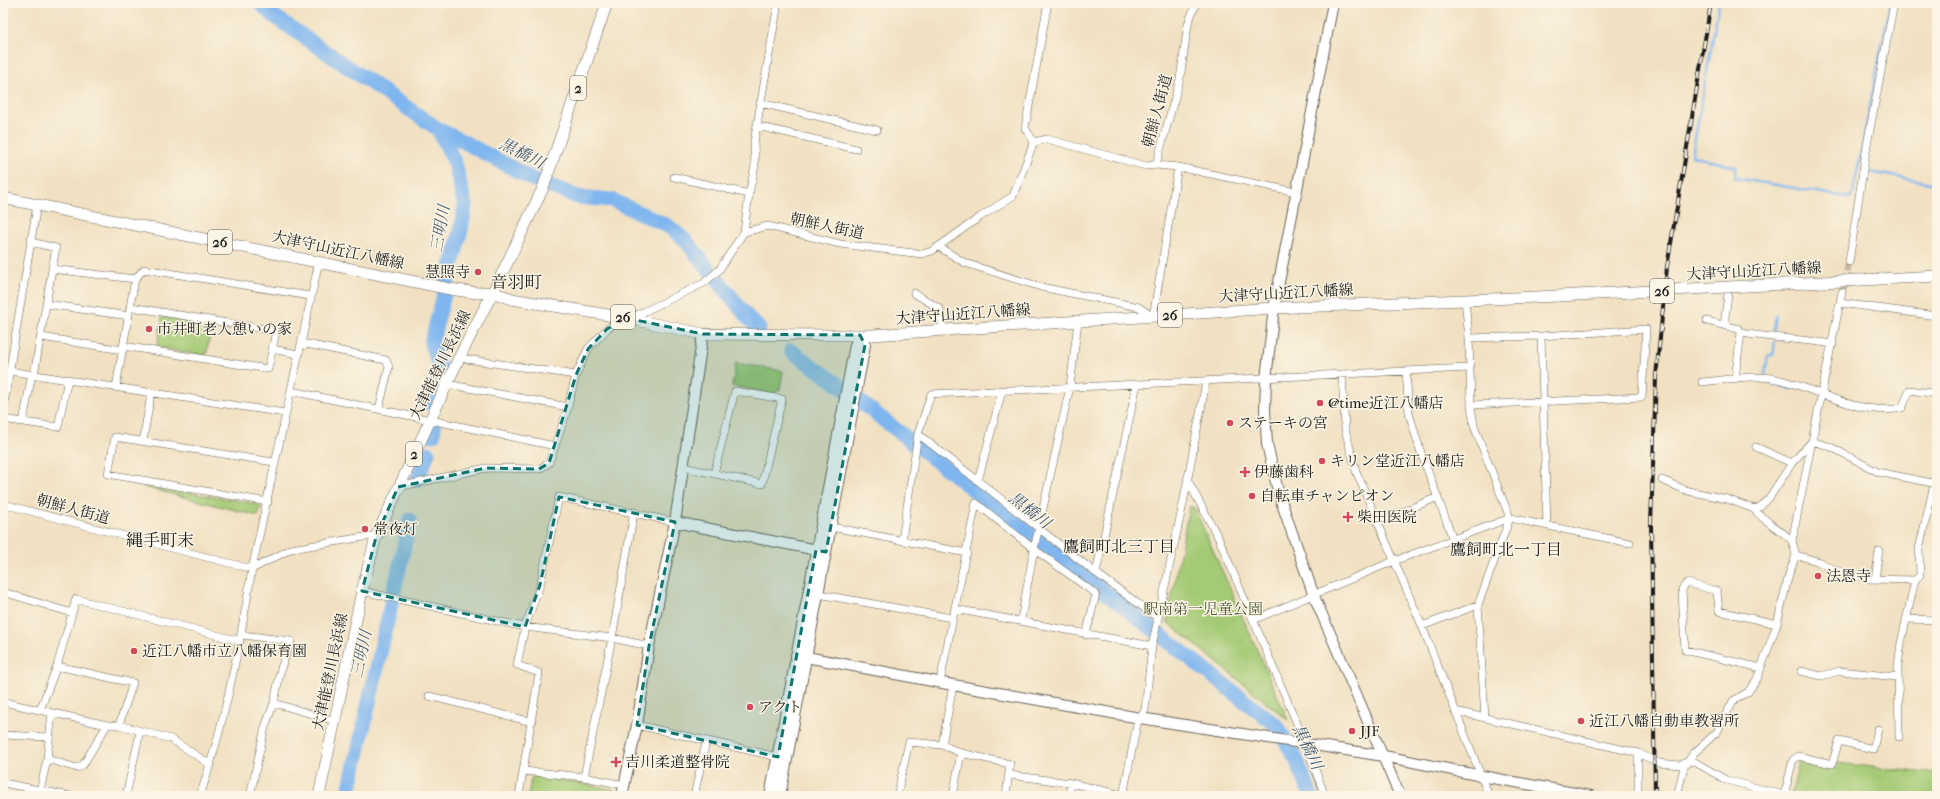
<svg xmlns="http://www.w3.org/2000/svg" width="1940" height="799" viewBox="0 0 1940 799" font-family="'IM FELL French Canon','Noto Serif JP',serif">
<style>
.green{fill:#a4ca74;stroke:#607348}
.lines{fill:none;stroke-linecap:round;stroke-linejoin:round}
.stream{stroke:#7fb6ef;stroke-width:2.5}
.river{stroke:#7fb6ef;stroke-width:15}
.street-tunnel{stroke:#c6baa1;stroke-width:7;stroke-dasharray:7 3.5;stroke-linecap:butt}
.street-casing{stroke:#676156;stroke-width:8}
.secondary-casing{stroke:#676156;stroke-width:12}
.primary-casing{stroke:#676156;stroke-width:12}
.street{stroke:#fff;stroke-width:7}
.secondary{stroke:#fff;stroke-width:10}
.primary{stroke:#fff;stroke-width:11}
.rail-casing{stroke:#1c1c1c;stroke-width:4}
.rail{stroke:#fcf5e5;stroke-width:2.5;stroke-dasharray:8;stroke-linecap:butt}
.primary-bridge-casing{stroke:#676156;stroke-width:12;stroke-linecap:butt}
.primary-bridge{stroke:#fff;stroke-width:11}
.marked{fill:#0f766e;fill-opacity:0.2;stroke:#0f766e;stroke-width:3;stroke-dasharray:8 5;stroke-linejoin:round}
.poi-dot{fill:#d1495b;stroke:#fcf5e5;stroke-width:1.5}
.labels{text-anchor:middle;dominant-baseline:central;stroke-width:3;stroke-linejoin:round;paint-order:stroke}
.shield{fill:#fcf5e5;stroke:#5f5d58;stroke-width:1}
.shield-label{font-size:14px;font-weight:bold;fill:#1c1c1c}
.street-label{font-size:15px;fill:#1c1c1c;stroke:#fcf5e5}
.poi-label{font-size:15px;fill:#1c1c1c;stroke:#fcf5e5;text-anchor:start}
.park-label{font-size:15px;fill:#4c593b;stroke:#fcf5e5}
.water-label{font-size:16px;font-style:italic;fill:#445a70;stroke:#fcf5e5}
.neighbourhood-label{font-size:16px;fill:#1c1c1c;stroke:#fcf5e5}
.quarter-label{font-size:17px;fill:#1c1c1c;stroke:#fcf5e5}
</style>
<rect width="100%" height="100%" fill="#fcf5e5"/>
<filter id="ink" filterUnits="userSpaceOnUse"><feTurbulence type="fractalNoise" baseFrequency=".025" numOctaves="2"/><feDisplacementMap in="SourceGraphic" scale="8" xChannelSelector="R" yChannelSelector="G"/><feConvolveMatrix kernelMatrix="1 2 1 2 8 2 1 2 1" color-interpolation-filters="sRGB"/></filter>
<filter id="wash" filterUnits="userSpaceOnUse"><feTurbulence type="fractalNoise" baseFrequency=".012" numOctaves="4" result="noise"/><feDisplacementMap in="SourceGraphic" scale="16" xChannelSelector="R" yChannelSelector="G"/><feGaussianBlur stdDeviation="0.9" result="paint"/><feColorMatrix in="noise" values="0 0 0 0 0 0 0 0 0 0 0 0 0 0 0 0 0 1.4 0 .05"/><feComposite in="paint" operator="in"/></filter>
<g filter="url(#wash)">
<rect width="100%" height="100%" fill="#f1e1c2"/>
<path class="green" d="M 162,317 L 212,325 L 206,356 L 157,347 Z
M 736,363 L 783,371 L 780,389 L 775,394 L 732,386 Z
M 144,485 L 258,504 L 261,507 L 258,516 L 144,487 Z
M 1189,507 L 1194,507 L 1288,720 L 1167,622 Z
M 1799,761 L 1836,769 L 1837,763 L 1937,774 L 1937,796 L 1791,796 Z
M 536,776 L 613,789 L 618,796 L 528,796 L 531,778 Z"/>
<g class="lines">
<path class="stream" d="M 1719,3 L 1692,156 L 1736,167 L 1735,178 L 1852,198 L 1890,3
M 1869,172 L 1937,184
M 1773,334 L 1776,316
M 1765,374 L 1768,355 L 1773,355 L 1775,342
M 1772,384 L 1792,389"/>
<path class="river" d="M 260,3 L 275,17 L 438,129 L 466,143 L 532,179 L 578,197 L 612,200 L 668,226 L 686,241 L 749,319 L 759,328
M 791,351 L 831,379 L 1277,726 L 1297,761 L 1311,796
M 426,403 L 441,370 L 431,344 L 461,230 L 465,206 L 455,163 L 438,129
M 433,435 L 434,426
M 417,480 L 428,453
M 348,796 L 410,520"/>
</g>
</g>
<g filter="url(#ink)">
<g class="lines">
<path class="street-tunnel" d="M 1842,292 L 1849,262"/>
<g class="street-casing">
<path id="street" d="M 760,103 L 877,130
M 757,126 L 856,149
M 1034,142 L 1025,128 L 1048,3
M 1156,165 L 1178,167 L 1296,192
M 674,177 L 749,194 L 755,166 L 754,142 L 777,9
M 744,232 L 749,194
M 31,242 L 56,248 L 52,269 L 135,279
M 939,247 L 965,263 L 1041,287 L 1139,307 L 1153,317 L 1178,167
M 1849,262 L 1867,145 L 1894,3
M 914,293 L 940,309 L 943,330
M 1465,300 L 1469,338 L 1471,405 L 1474,426 L 1510,518 L 1478,605 L 1485,718
M 1840,303 L 1937,316
M 46,304 L 129,316
M 1707,321 L 1739,329 L 1741,333 C 1772,338 1802,339 1833,344
M 1724,325 L 1728,294
M 1541,336 L 1547,525
M 41,337 L 123,350
M 1469,338 L 1541,336 L 1646,329 L 1642,397 L 1471,405
M 301,343 L 386,360 L 389,367 L 379,409
M 123,346 L 268,369 L 276,331 L 131,307
M 272,349 L 298,354
M 459,358 L 576,375
M 9,371 L 285,413
M 1406,371 L 1409,413 L 1420,450 L 1453,539
M 1342,374 L 1345,429 L 1356,471 L 1422,626 L 1489,796
M 34,375 L 52,269
M 1735,379 L 1741,333
M 1702,382 C 1727,380 1757,373 1781,380 C 1821,391 1860,416 1902,408 L 1910,390 L 1937,394
M 447,384 L 568,407
M 116,387 L 135,279 L 144,269 L 310,296
M 291,391 L 555,446
M 3,410 L 37,205
M 3,419 L 58,427 L 68,379
M 23,422 L 32,374
M 918,434 L 1096,573 L 1158,618
M 143,441 L 151,394
M 1812,441 L 1831,447 L 1878,472 L 1937,484
M 1756,447 L 1792,463
M 683,467 L 762,484 L 782,399 L 735,391 L 714,474
M 1187,479 L 1219,539 L 1306,745 L 1325,796
M 1662,480 L 1688,491 L 1727,499 L 1754,509 L 1760,507 L 1769,498 L 1792,463 L 1812,441
M 978,481 L 1002,391
M 398,487 L 486,468 L 539,469 L 549,463 L 566,414 L 576,375 L 588,349 L 607,329 L 615,323 L 639,314 L 704,283 L 719,270 L 744,232 L 768,226 L 840,244 L 922,254 L 932,251 L 980,217 L 1013,196 L 1034,142 L 1047,139 L 1146,166 L 1156,165 L 1180,79 L 1188,24 L 1196,3
M 268,502 L 108,474 L 115,437 L 274,462
M 3,504 L 252,569 L 319,261
M 1754,509 C 1764,522 1781,529 1792,541
M 1378,522 L 1438,497
M 831,527 L 967,553
M 902,540 L 918,434 L 931,394 L 1469,368
M 1796,555 L 1817,561 L 1835,570 L 1869,579 L 1915,580 L 1901,643 L 1898,666 L 1899,737
M 1096,573 L 1137,384
M 1875,579 L 1879,551
M 1915,580 L 1920,575 L 1919,549 L 1934,485
M 362,591 L 525,627 L 612,638 L 649,646
M 3,592 L 72,613
M 818,594 L 952,618
M 955,609 L 1152,646
M 1906,619 L 1937,620
M 1021,620 L 1034,549 L 1070,387 L 1078,321
M 1253,620 L 1394,561 L 1510,518 L 1630,543
M 1422,626 L 1478,605
M 242,635 L 291,641 L 281,668 L 274,703 L 265,727 L 250,796
M 57,666 L 133,683 L 119,725
M 1761,668 L 1685,650 L 1682,589 L 1687,583 L 1717,591 L 1719,611 L 1777,624
M 1801,671 L 1821,676 L 1840,671 L 1897,677
M 940,682 L 976,503 L 1034,549 L 1096,594 L 1086,635
M 429,696 L 532,722
M 3,702 L 107,725 L 119,725 L 171,739 L 211,765
M 274,703 L 335,721
M 40,710 L 57,666 L 76,599 L 240,641
M 1455,711 L 1638,753 L 1659,763 L 1680,765 L 1689,761 L 1695,762 L 1726,780 L 1784,795
M 637,725 L 778,757
M 3,735 L 48,737
M 942,745 L 953,685
M 1638,753 L 1638,796
M 47,759 L 77,768 L 83,765 L 107,725
M 524,771 L 584,777 L 624,785
M 1009,775 L 1071,783 L 1126,796
M 584,777 L 612,638 L 634,512
M 3,783 L 70,796
M 39,796 L 47,759 L 52,713
M 126,796 L 140,732
M 200,796 C 225,723 240,646 252,569 L 291,549 L 370,536 L 376,537
M 519,796 L 539,673 L 517,665 L 525,627 L 540,585 L 559,497 L 675,522
M 694,796 L 706,742
M 897,796 L 909,742 L 942,745 L 961,753 L 1010,764 L 1006,796
M 953,796 L 961,753
M 1069,796 L 1071,783
M 1123,796 L 1137,724 L 1145,710 L 1152,646 L 1183,504 L 1206,382
M 1677,796 L 1684,767 L 1693,754 L 1717,732 L 1733,701 L 1748,692 L 1757,679 L 1777,624 L 1789,574 L 1796,555 L 1792,541 L 1842,292
M 1784,796 L 1793,760 L 1798,756 L 1832,764 L 1839,741 L 1873,749 L 1878,729"/>
</g>
<g class="secondary-casing">
<path id="secondary" d="M 1333,3 L 1274,308 L 1266,379 L 1265,410 L 1267,444 L 1279,495 L 1314,596 L 1400,796
M 675,522 L 822,551
M 796,655 L 953,685 L 1140,718 L 1384,756 L 1482,776 L 1591,796
M 622,796 L 637,725 L 649,646 L 675,522 L 703,334
M 770,796 L 855,345 L 860,335
M 780,796 L 865,345 L 860,335"/>
</g>
<g class="primary-casing">
<path id="primary" d="M 3,198 L 450,289 L 477,293 L 492,292 L 512,299 L 626,318 L 703,334 L 837,335 L 872,335 L 1274,308 L 1558,296
M 1766,285 L 1937,276
M 319,796 L 362,591 L 376,537 L 459,358 L 499,280 L 543,188 L 607,3"/>
</g>
<use href="#street" class="street"/>
<use href="#secondary" class="secondary"/>
<use href="#primary" class="primary"/>
<g class="rail-casing">
<path id="rail" d="M 1655,796 L 1651,524 L 1656,377 L 1667,267 L 1711,3"/>
</g>
<use href="#rail" class="rail"/>
<g class="primary-bridge-casing">
<path id="primary-bridge" d="M 1558,296 L 1766,285"/>
</g>
<use href="#primary-bridge" class="primary-bridge"/>
</g>
</g>
<path class="marked" d="M 626,318 L 703,334 L 860,335 L 865,345 L 826,552 L 816,550 L 778,757 L 637,725 L 649,646 L 675,522 L 559,497 L 540,585 L 525,627 L 362,591 L 376,537 L 398,487 L 486,468 L 539,469 L 549,463 L 576,375 L 588,349 L 607,329 Z"/>
<g class="poi-dot">
<circle cx="478" cy="272" r="4"/>
<circle cx="149" cy="329" r="4"/>
<circle cx="1320" cy="403" r="4"/>
<circle cx="1230" cy="423" r="4"/>
<circle cx="1322" cy="461" r="4"/>
<path d="M1243 466h4v4h4v4h-4v4h-4v-4h-4v-4h4z"/>
<circle cx="1252" cy="496" r="4"/>
<path d="M1346 511h4v4h4v4h-4v4h-4v-4h-4v-4h4z"/>
<circle cx="365" cy="529" r="4"/>
<circle cx="1818" cy="576" r="4"/>
<circle cx="134" cy="651" r="4"/>
<circle cx="750" cy="707" r="4"/>
<circle cx="1581" cy="721" r="4"/>
<circle cx="1352" cy="731" r="4"/>
<path d="M614 756h4v4h4v4h-4v4h-4v-4h-4v-4h4z"/>
</g>
<g class="labels">
<g class="shield">
<rect x="570" y="76" width="16" height="24" rx="3"/>
<rect x="208" y="230" width="24" height="24" rx="3"/>
<rect x="1650" y="279" width="24" height="24" rx="3"/>
<rect x="1158" y="303" width="24" height="24" rx="3"/>
<rect x="611" y="305" width="24" height="24" rx="3"/>
<rect x="406" y="442" width="16" height="24" rx="3"/>
</g>
<g class="shield-label">
<text x="578" y="88">2</text>
<text x="220" y="242">26</text>
<text x="1662" y="291">26</text>
<text x="1170" y="315">26</text>
<text x="623" y="317">26</text>
<text x="414" y="454">2</text>
</g>
<g class="street-label">
<text transform="translate(1157 111) rotate(-75)">朝鮮人街道</text>
<text transform="translate(827 226) rotate(12)">朝鮮人街道</text>
<text transform="translate(338 250) rotate(12)">大津守山近江八幡線</text>
<text transform="translate(1754 271) rotate(-3)">大津守山近江八幡線</text>
<text transform="translate(1286 293) rotate(-3)">大津守山近江八幡線</text>
<text transform="translate(963 314) rotate(-4)">大津守山近江八幡線</text>
<text transform="translate(440 365) rotate(-64)">大津能登川長浜線</text>
<text transform="translate(73 509) rotate(15)">朝鮮人街道</text>
<text transform="translate(330 672) rotate(-78)">大津能登川長浜線</text>
</g>
<g class="poi-label">
<text x="470" y="272" text-anchor="end">慧照寺</text>
<text x="157" y="329">市井町老人憩いの家</text>
<text x="1328" y="403">@time近江八幡店</text>
<text x="1238" y="423">ステーキの宮</text>
<text x="1330" y="461">キリン堂近江八幡店</text>
<text x="1254" y="472">伊藤歯科</text>
<text x="1260" y="496">自転車チャンピオン</text>
<text x="1357" y="517">柴田医院</text>
<text x="373" y="529">常夜灯</text>
<text x="1826" y="576">法恩寺</text>
<text x="142" y="651">近江八幡市立八幡保育園</text>
<text x="758" y="707">アクト</text>
<text x="1589" y="721">近江八幡自動車教習所</text>
<text x="1360" y="731">JJF</text>
<text x="625" y="762">吉川柔道整骨院</text>
</g>
<g class="park-label">
<text x="1203" y="609">駅南第一児童公園</text>
</g>
<g class="water-label">
<text transform="translate(522 153) rotate(27)">黒橋川</text>
<text transform="translate(440 229) rotate(-80)">三明川</text>
<text transform="translate(1030 510) rotate(38)">黒橋川</text>
<text transform="translate(361 654) rotate(-78)">三明川</text>
<text transform="translate(1308 747) rotate(64)">黒橋川</text>
</g>
<g class="neighbourhood-label">
<text x="1119" y="546">鷹飼町北三丁目</text>
<text x="1506" y="549">鷹飼町北一丁目</text>
</g>
<g class="quarter-label">
<text x="516" y="282">音羽町</text>
<text x="160" y="540">縄手町末</text>
</g>
</g>
<rect width="1940" height="799" fill="none" stroke="#fcf5e5" stroke-width="16"/>
</svg>
